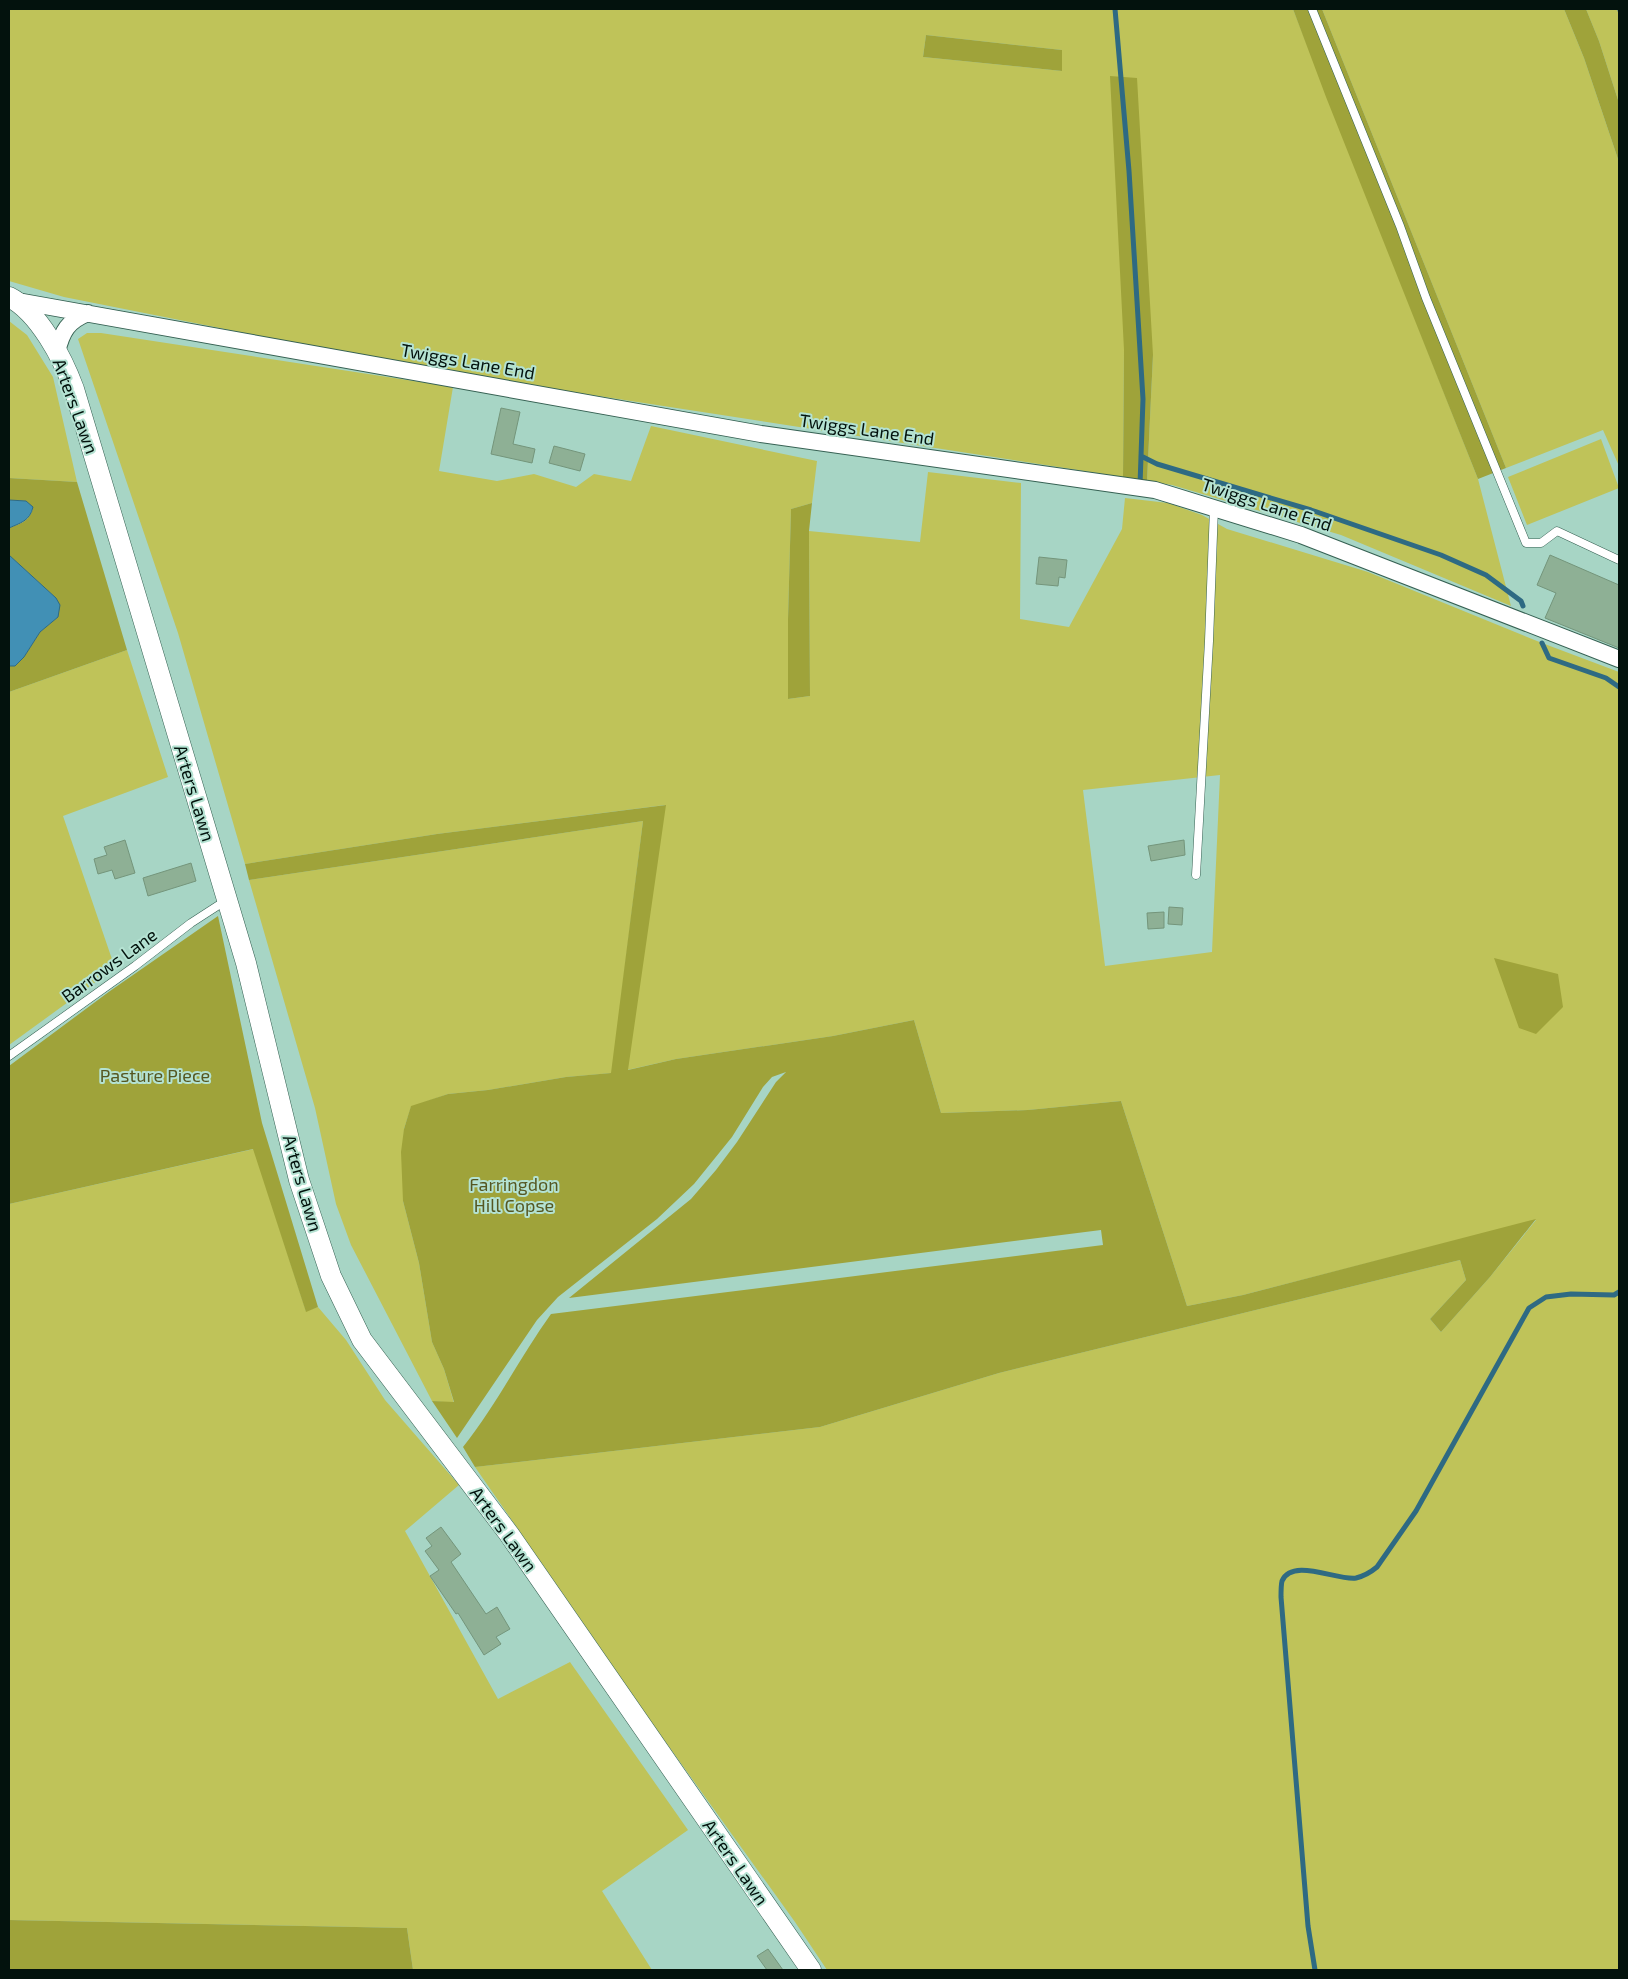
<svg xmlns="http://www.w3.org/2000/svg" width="1628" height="1979" viewBox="0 0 1628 1979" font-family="'Exo 2',sans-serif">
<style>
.green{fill:#bfc359;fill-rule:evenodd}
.forest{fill:#9fa33a}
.water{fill:#4190b5;stroke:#2e6a83}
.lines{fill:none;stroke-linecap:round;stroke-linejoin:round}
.stream{stroke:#2e6a83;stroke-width:5}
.building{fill:#8eb095;stroke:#74957b}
.service-casing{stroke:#366153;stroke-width:9}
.minor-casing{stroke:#366153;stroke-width:18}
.tertiary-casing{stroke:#366153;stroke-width:21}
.path{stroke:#74988c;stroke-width:3;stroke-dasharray:2.5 4;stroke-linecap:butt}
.service{stroke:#fff;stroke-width:8}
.minor{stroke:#fff;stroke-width:16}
.tertiary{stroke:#fff;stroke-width:20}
.labels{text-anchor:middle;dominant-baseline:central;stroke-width:4;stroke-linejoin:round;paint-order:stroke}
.street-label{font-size:18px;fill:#03120d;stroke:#b4e2d2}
.park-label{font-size:18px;fill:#555721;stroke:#b4e2d2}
</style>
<rect width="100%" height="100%" fill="#a7d5c5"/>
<path class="green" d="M 9,9 L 1293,9 L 1478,479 L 1511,606 L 1341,535 L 1172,485 L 1147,481 L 1153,355 L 1124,350 L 1123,477 L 566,391 L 300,344 L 64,297 L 9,281 ZM 926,35 L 1062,50 L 1062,71 L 923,57 Z
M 1322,9 L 1564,9 L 1584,58 L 1619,162 L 1619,466 L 1603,430 L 1506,468 Z
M 1586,9 L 1619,9 L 1619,103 L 1599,41 Z
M 9,321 L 27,335 L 53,377 L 77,482 L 9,478 Z
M 87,333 L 101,333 L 453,387 L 439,471 L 497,481 L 534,474 L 576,487 L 594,474 L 631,481 L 651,426 L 817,461 L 812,503 L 791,509 L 788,619 L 788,699 L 810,696 L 809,531 L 920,542 L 928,472 L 1021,483 L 1020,619 L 1069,627 L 1122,529 L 1125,498 L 1168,503 L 1202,515 L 1227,529 L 1368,572 L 1542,643 L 1619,672 L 1619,1970 L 827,1970 L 795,1922 L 662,1737 L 475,1467 L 820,1427 L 999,1373 L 1460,1260 L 1466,1280 L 1430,1319 L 1441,1332 L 1490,1277 L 1536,1220 L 1243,1295 L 1187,1306 L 1121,1101 L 1028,1110 L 941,1113 L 914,1020 L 833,1036 L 676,1059 L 627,1070 L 665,805 L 437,834 L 245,864 L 178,633 L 78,339 ZM 1220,775 L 1212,952 L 1105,966 L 1083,790 Z
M 1601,439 L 1619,488 L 1527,525 L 1508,477 Z
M 127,650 L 168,777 L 63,816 L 115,968 L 9,1045 L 9,692 Z
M 643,821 L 612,1073 L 566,1077 L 488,1090 L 448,1094 L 411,1107 L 404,1129 L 403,1201 L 419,1263 L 432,1342 L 444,1369 L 454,1403 L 432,1401 L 351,1245 L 336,1204 L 315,1108 L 249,880 Z
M 254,1149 L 306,1311 L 318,1307 L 346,1340 L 385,1400 L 459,1485 L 405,1531 L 498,1699 L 570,1662 L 688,1830 L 602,1891 L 652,1970 L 413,1970 L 407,1928 L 9,1920 L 9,1204 Z"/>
<path class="forest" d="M 1293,9 L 1322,9 L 1506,468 L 1478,479 L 1326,97 Z
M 1564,9 L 1586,9 L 1599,41 L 1619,103 L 1619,162 L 1584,58 Z
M 926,35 L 1062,50 L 1062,71 L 923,57 Z
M 1110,76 L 1137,78 L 1153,355 L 1147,481 L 1123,477 L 1124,350 Z
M 9,478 L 77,482 L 127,650 L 9,692 L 9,666 L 15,666 L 24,657 L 40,632 L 58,617 L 56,598 L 9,555 L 9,528 C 20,524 30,521 33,508 L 26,501 L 9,500 Z
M 812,503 L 809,531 L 810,696 L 788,699 L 788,619 L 791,509 Z
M 666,805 L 628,1070 L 676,1059 L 833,1036 L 914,1020 L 941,1113 L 1028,1110 L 1121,1101 L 1187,1306 L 1243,1295 L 1536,1219 L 1490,1277 L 1441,1332 L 1430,1319 L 1466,1280 L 1460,1260 L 999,1373 L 820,1427 L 475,1467 L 463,1447 C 496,1406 520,1357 551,1314 L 1103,1245 L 1101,1230 L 569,1298 L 691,1199 L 716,1170 L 737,1142 L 776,1082 L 786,1072 L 772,1077 L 763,1087 L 732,1137 L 694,1184 L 657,1219 L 558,1297 L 537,1320 L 457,1438 L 432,1401 L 454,1402 L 444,1369 L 432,1342 L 419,1263 L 403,1201 L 401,1152 L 404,1129 L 411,1106 L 448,1094 L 488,1090 L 566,1077 L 611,1073 L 643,821 L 249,880 L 245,864 L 437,834 Z
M 218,916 L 262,1123 L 318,1307 L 306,1312 L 253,1149 L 9,1204 L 9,1066 L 110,991 Z
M 1494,958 L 1558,974 L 1563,1007 L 1536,1034 L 1519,1028 Z
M 9,1920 L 407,1928 L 413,1970 L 9,1970 Z"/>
<path class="water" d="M 9,500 L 26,501 L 33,507 C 30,521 20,523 9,528 Z
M 9,555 L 56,598 L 60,605 L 58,617 L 40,632 L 24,657 L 15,666 L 9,666 Z"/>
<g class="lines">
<path class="stream" d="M 1115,9 L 1129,171 L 1143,399 L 1140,485
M 1141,456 L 1157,464 L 1311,510 L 1441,555 L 1486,575 L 1521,601 L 1523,606
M 1542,643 L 1549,658 L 1606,678 L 1619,687
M 1315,1970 L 1308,1926 L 1281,1597 C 1281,1592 1281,1585 1282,1581 C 1292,1557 1338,1581 1356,1578 C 1364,1576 1371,1572 1377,1567 L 1416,1511 L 1529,1308 L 1546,1297 L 1571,1294 L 1614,1295 L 1619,1292"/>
</g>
<path class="building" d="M 501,408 L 520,412 L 513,444 L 535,449 L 532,463 L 491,454 Z
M 554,446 L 585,454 L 580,471 L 549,463 Z
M 1550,555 L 1619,585 L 1619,648 L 1545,618 L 1556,593 L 1537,585 Z
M 1039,557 L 1067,560 L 1065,578 L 1059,577 L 1058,586 L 1036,584 Z
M 125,840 L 135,873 L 115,879 L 112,870 L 98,874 L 94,859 L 107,855 L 104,847 Z
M 1184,840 L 1185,855 L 1151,861 L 1148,846 Z
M 191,863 L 196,881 L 148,896 L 143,878 Z
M 1169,907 L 1183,908 L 1182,925 L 1168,924 Z
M 1164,912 L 1164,928 L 1148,929 L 1147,913 Z
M 441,1527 L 461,1554 L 451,1562 L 486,1614 L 497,1607 L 510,1629 L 496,1637 L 501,1644 L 484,1655 L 458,1613 L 456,1614 L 430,1576 L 439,1570 L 425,1551 L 432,1546 L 426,1538 Z
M 768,1949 L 783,1970 L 767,1970 L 757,1956 Z"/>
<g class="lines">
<g class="service-casing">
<path id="service" d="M 1312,9 L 1400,226 L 1426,298 L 1526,543 L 1541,543 L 1557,531 L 1619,560
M 1196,875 L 1209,641 L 1214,508
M 9,1056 L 135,966 L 191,923 L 225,901"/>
</g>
<g class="minor-casing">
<path id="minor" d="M 17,301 L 761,434 L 1155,490 L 1301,535 L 1619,659
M 57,352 C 62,331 68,321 88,313"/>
</g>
<g class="tertiary-casing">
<path id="tertiary" d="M 9,297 C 39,312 63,359 74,389 L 246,963 L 299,1180 L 331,1276 L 362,1340 L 509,1534 L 811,1970"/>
</g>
<path class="path" d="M 1618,9 L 1619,11"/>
<use href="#service" class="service"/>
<use href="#minor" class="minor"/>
<use href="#tertiary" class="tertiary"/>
</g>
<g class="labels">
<g class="street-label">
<text transform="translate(468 361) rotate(10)">Twiggs Lane End</text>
<text transform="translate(76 406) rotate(70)">Arters Lawn</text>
<text transform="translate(867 429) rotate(8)">Twiggs Lane End</text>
<text transform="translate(1267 504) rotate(18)">Twiggs Lane End</text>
<text transform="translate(195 793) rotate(73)">Arters Lawn</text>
<text transform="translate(109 965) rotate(-36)">Barrows Lane</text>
<text transform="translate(303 1183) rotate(74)">Arters Lawn</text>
<text transform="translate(504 1529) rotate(54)">Arters Lawn</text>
<text transform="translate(736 1862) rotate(55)">Arters Lawn</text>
</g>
<g class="park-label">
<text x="155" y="1075">Pasture Piece</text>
<text x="514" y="1184">Farringdon<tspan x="514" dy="21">Hill Copse</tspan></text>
</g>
</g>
<rect width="1628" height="1979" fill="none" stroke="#03120d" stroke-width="20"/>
</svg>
